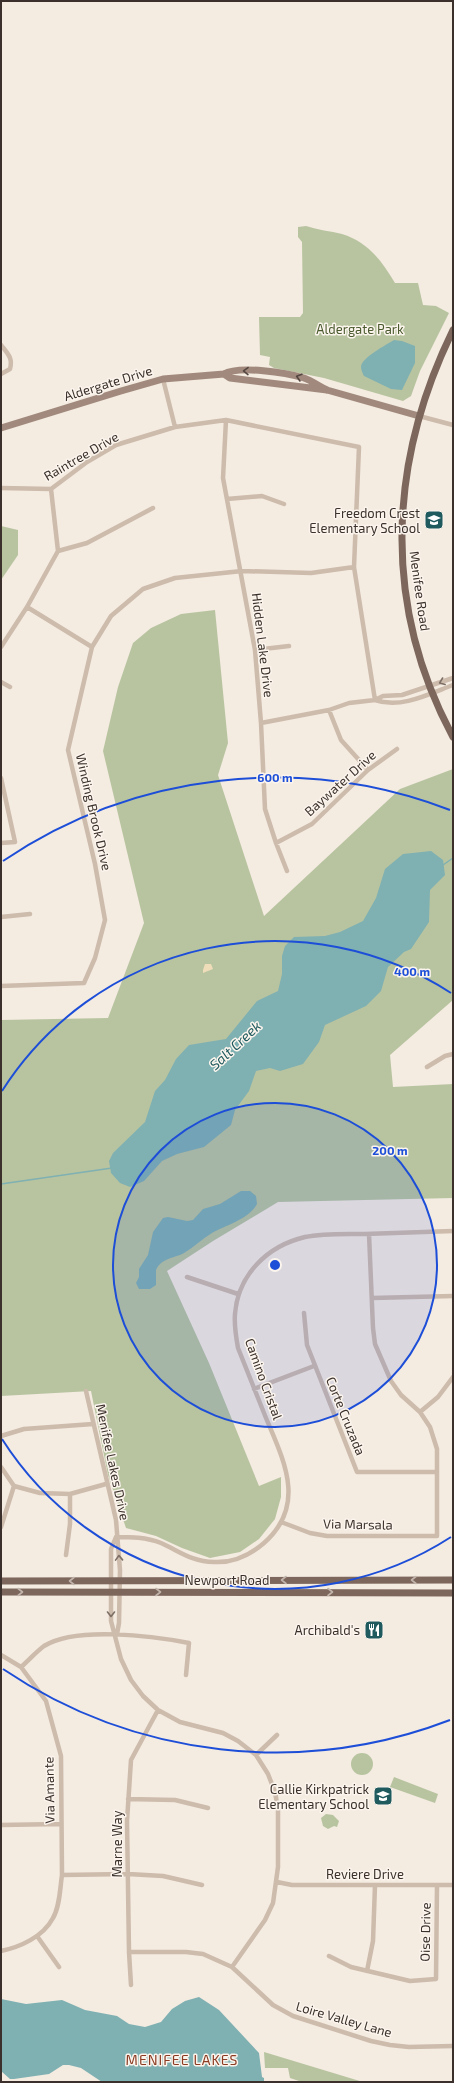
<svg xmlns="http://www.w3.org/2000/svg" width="454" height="2083" viewBox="0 0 454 2083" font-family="'Exo 2',sans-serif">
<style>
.green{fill:#b8c4a0}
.sand{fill:#efdcb8}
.water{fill:#7fb0b2}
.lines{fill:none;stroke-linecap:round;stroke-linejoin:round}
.stream{stroke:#7fb0b2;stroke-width:1.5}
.street{stroke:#cdbbac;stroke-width:4.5}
.secondary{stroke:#a18a7d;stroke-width:7}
.primary{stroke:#7d675c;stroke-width:7}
.oneway{stroke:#544640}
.oneway2{stroke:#7d6f65}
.oneway3{stroke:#c2b5ac}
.ring{fill:none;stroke:#1d4ed8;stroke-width:2}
.labels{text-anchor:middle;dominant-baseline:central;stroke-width:3;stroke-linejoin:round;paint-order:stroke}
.park-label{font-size:13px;fill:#4a5a2e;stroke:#fbf5ee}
.street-label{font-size:13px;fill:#3b302b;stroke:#fbf5ee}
.poi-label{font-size:13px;fill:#3b302b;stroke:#fbf5ee;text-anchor:end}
.water-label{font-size:14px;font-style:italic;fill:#1f5a5e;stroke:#fbf5ee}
.neighbourhood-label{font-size:14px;letter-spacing:1px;fill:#8c3b22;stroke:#fbf5ee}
.centre{fill:#1d4ed8;stroke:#fbf5ee;stroke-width:2}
.ring-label{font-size:12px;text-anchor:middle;font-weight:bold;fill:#1d4ed8;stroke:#fbf5ee;stroke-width:3;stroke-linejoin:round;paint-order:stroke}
</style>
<rect width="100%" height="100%" fill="#f4ebe1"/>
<path class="green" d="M 306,226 C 318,230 330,231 342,234 C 368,242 382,261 395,283 L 418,283 L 423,305 L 436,306 L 449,313 L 420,371 L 411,396 L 403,401 L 324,378 L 274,368 L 269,365 L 270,357 L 260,355 L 259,317 L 300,317 L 303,313 L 302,242 L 298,237 L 298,227 Z
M 1,526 L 18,530 L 18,555 L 1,580 Z
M 215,610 L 228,743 L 218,775 L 264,916 L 400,789 L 453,769 L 453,1000 L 390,1055 L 393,1087 L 453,1084 L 453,1198 L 278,1202 L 213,1241 L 167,1271 L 209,1363 L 259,1486 L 281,1477 L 281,1497 L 275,1519 L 259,1539 L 240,1552 L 210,1558 L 182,1548 L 156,1536 L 126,1528 L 108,1475 L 91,1391 L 1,1396 L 1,1020 L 108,1018 L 144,923 L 103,751 L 118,687 L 133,643 L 151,628 L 181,614 Z
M351 1764a11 11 0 1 1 22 0a11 11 0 1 1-22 0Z
M 394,1777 L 438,1794 L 435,1803 L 390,1787 Z
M 326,1814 L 333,1815 L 339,1821 L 337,1827 L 334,1826 L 328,1829 L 323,1826 L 321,1818 Z
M 264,2052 L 363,2082 L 302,2082 L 290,2078 L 288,2068 L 265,2068 Z"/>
<path class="sand" d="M 205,964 L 211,964 L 213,969 L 203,973 L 203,970 Z"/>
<path class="water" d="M 394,340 L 402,341 L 415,346 L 415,363 L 402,390 L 391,389 L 364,376 C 363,374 361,370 361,367 C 361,358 386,345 394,340 Z
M 431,851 L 443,860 L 445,875 L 430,890 L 429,922 L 411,949 L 404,952 L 388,967 L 381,991 L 366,1006 L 325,1025 L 319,1042 L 303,1064 L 280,1071 L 270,1068 L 256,1071 L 249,1091 L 235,1110 L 231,1125 L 204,1147 L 177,1154 L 162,1161 L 144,1181 L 130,1187 L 120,1183 L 111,1173 L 109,1161 L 113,1153 L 145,1122 L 155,1091 L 165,1080 L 176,1059 L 189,1045 L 226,1039 L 257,1001 L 278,991 L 282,974 L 282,956 L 285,946 L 294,937 L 325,936 L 340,932 L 363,921 L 376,898 L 385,869 L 403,854 Z
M 241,1191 L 250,1191 L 256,1196 L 257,1204 C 249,1219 226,1225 212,1233 C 202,1239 194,1247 184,1253 C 175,1258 161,1258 156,1270 L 156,1285 L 150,1289 L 139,1289 L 136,1283 L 139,1277 L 139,1269 L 148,1255 L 153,1232 L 163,1218 L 168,1217 L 187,1221 L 193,1220 L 203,1209 L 220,1204 Z
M 199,1997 L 219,2010 L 259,2053 L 262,2077 L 264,2078 L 264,2082 L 102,2082 L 81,2068 L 69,2065 L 63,2065 L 49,2074 L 14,2079 L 10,2079 L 1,2071 L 1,1999 L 26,2004 L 62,2000 L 85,2010 L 117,2016 L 129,2024 L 145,2027 L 161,2022 L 172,2009 L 185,2001 Z"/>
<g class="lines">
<path class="stream" d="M 443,865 L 453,858
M 1,1184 L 112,1168"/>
<path class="street" d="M 1,345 C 8,354 13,358 10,369 L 1,374
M 163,379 L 175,427
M 419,416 L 453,425
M 226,420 L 223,478 L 255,650 L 261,723 L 265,809 L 276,843 L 287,871
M 1,488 L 51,489 L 87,462 L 116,445 L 175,427 L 226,420 L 359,447 L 354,567 L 375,700
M 227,499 L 262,496 L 284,504
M 58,551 L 87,543 L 153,508
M 27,607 L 92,647
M 1,647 L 27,607 L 58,551 L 51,489
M 255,650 L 289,646
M 1,682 L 10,687
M 375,700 C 401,709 429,694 453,685
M 329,710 L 341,740 L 368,770
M 261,723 L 329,710 L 349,703 L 375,700 L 383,696 L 402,695 L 453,678
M 1,778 L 15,842 L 1,843
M 276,843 L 312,824 L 368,770 L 397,749
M 1,917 L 30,914
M 1,986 L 84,983 L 95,958 L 105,920 L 95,864 L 68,750 L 92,647 L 111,616 L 143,589 L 175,578 L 242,571 L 311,573 L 354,567
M 427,1067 L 445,1056 L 453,1054
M 187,1277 L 238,1294
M 372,1298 L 453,1296
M 304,1313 L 307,1345 L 357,1472 L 437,1472
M 254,1389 L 314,1366
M 86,1391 L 116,1520 L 120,1570 L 119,1623 L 117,1634
M 420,1412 L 438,1397 L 453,1377
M 1,1436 L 24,1429 L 93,1424
M 1,1467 L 14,1486 L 40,1493 L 70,1494 L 106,1484
M 281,1522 L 310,1533 L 327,1536 L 437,1536 L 437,1449 L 430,1427 L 420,1412 L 401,1395 L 391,1381 L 375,1344 L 373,1328 L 369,1234
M 1,1527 L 14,1486
M 116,1537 C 131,1537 146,1537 161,1543 C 179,1551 192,1562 214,1562 C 232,1563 250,1555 264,1543 C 307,1505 284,1461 266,1418 C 257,1395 247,1371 238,1348 C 236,1337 234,1325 235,1314 C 238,1275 267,1246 305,1237 C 324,1233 346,1234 365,1234 C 394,1233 424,1232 453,1231
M 116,1537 L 111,1549 L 111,1621 L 121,1659 L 131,1680 L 143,1696 L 158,1710 L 180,1722 L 223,1733 L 238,1741 L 256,1755 L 268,1774 L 275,1792 L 278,1809 L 278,1867 L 273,1903 L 265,1920 L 232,1967
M 66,1555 L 70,1524 L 70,1494
M 1,1655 L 21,1667 L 46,1701 L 61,1756 L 62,1875 C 60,1888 60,1906 53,1918 C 43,1937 20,1947 1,1951
M 21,1667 C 29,1660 36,1652 44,1646 C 76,1626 153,1636 189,1643 L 186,1675
M 256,1755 L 277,1735
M 128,1799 L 175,1800 L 208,1808
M 1,1825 L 61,1824
M 62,1875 L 128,1874 L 163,1876 L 202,1885
M 277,1882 L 292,1885 L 453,1885
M 37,1936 L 59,1967
M 129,1952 L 186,1952 L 203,1954 L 232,1967 L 273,2005 L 293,2016 L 371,2041 L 390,2045 L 409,2047 L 453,2046
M 329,1956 L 351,1967 L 410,1981 L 436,1979 L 437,1885
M 367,1971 L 373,1941 L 375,1885
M 131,1985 L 129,1952 L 127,1821 L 131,1760 L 158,1710"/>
<path class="secondary" d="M 224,374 L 230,378 L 327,390 L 419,416
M 1,428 L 121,391 L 163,379 L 224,374 C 239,365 287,373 304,378 C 312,381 319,386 327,390"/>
<path class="primary" d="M 453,330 C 388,463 382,605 453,737
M 1,1581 L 453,1580
M 1,1592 L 453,1593"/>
</g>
<defs><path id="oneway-chevron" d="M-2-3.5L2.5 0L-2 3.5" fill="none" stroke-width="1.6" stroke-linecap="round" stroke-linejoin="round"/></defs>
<g class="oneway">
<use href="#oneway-chevron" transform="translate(246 371) rotate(-179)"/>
<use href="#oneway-chevron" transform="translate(299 377) rotate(-164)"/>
</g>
<g class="oneway2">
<use href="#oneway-chevron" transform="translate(442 682) rotate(159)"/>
<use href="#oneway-chevron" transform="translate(119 1558) rotate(-92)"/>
<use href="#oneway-chevron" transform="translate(111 1614) rotate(90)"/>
</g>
<g class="oneway3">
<use href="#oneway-chevron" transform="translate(284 1580) rotate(180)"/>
<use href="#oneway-chevron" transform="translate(414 1580) rotate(180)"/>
<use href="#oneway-chevron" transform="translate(72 1581) rotate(180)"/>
<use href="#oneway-chevron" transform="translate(20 1592)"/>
<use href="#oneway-chevron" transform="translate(158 1592)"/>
<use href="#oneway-chevron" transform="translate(330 1592)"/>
</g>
<circle cx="275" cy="1265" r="162" fill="#1d4ed8" fill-opacity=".12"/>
<g class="ring">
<circle cx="275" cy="1265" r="162"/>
<path d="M451 1537A324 324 0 0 1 2 1439M2 1091A324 324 0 0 1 451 993"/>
<path d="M450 1720A487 487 0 0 1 3 1669M3 861A487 487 0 0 1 450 810"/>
</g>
<defs>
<g id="school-square" transform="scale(1)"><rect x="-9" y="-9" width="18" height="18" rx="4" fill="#1f5a5e" stroke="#fbf5ee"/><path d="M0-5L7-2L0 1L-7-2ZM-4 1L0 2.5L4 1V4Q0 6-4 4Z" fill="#fff"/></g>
<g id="restaurant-square" transform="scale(1)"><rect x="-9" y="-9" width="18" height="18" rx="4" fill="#1f5a5e" stroke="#fbf5ee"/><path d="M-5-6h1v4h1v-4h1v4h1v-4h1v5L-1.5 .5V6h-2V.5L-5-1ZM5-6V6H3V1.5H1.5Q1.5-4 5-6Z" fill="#fff"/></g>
</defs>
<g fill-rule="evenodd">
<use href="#school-square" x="434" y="520"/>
<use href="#restaurant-square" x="374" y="1630"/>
<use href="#school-square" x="383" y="1796"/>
</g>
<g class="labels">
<g class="park-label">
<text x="360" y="329">Aldergate Park</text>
</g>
<g class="street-label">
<text transform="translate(108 383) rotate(-17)">Aldergate Drive</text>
<text transform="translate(81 456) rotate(-30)">Raintree Drive</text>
<text transform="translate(420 591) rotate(82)">Menifee Road</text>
<text transform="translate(263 645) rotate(83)">Hidden Lake Drive</text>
<text transform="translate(340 783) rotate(-42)">Baywater Drive</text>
<text transform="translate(94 812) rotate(77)">Winding Brook Drive</text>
<text transform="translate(264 1379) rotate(70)">Camino Cristal</text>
<text transform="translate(346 1416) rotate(68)">Corte Cruzada</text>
<text transform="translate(113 1462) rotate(78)">Menifee Lakes Drive</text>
<text transform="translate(358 1524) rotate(1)">Via Marsala</text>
<text x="227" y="1580">Newport Road</text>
<text transform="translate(49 1790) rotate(-91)">Via Amante</text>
<text transform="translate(117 1844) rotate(-90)">Marne Way</text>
<text x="365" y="1874">Reviere Drive</text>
<text transform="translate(425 1932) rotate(-89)">Oise Drive</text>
<text transform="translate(344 2019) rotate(16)">Loire Valley Lane</text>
</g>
<g class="poi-label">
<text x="420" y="513">Freedom Crest<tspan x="420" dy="15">Elementary School</tspan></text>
<text x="360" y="1630">Archibald's</text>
<text x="369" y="1789">Callie Kirkpatrick<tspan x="369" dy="15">Elementary School</tspan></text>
</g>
<g class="water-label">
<text transform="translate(235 1045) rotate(-43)">Salt Creek</text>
</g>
<g class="neighbourhood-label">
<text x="182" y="2059">MENIFEE LAKES</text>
</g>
</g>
<circle cx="275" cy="1265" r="6" class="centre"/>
<g class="ring-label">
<text x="275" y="782">600 m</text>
<text x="412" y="976">400 m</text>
<text x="390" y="1155">200 m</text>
</g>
<rect width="454" height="2083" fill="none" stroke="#3b302b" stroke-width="4"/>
</svg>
